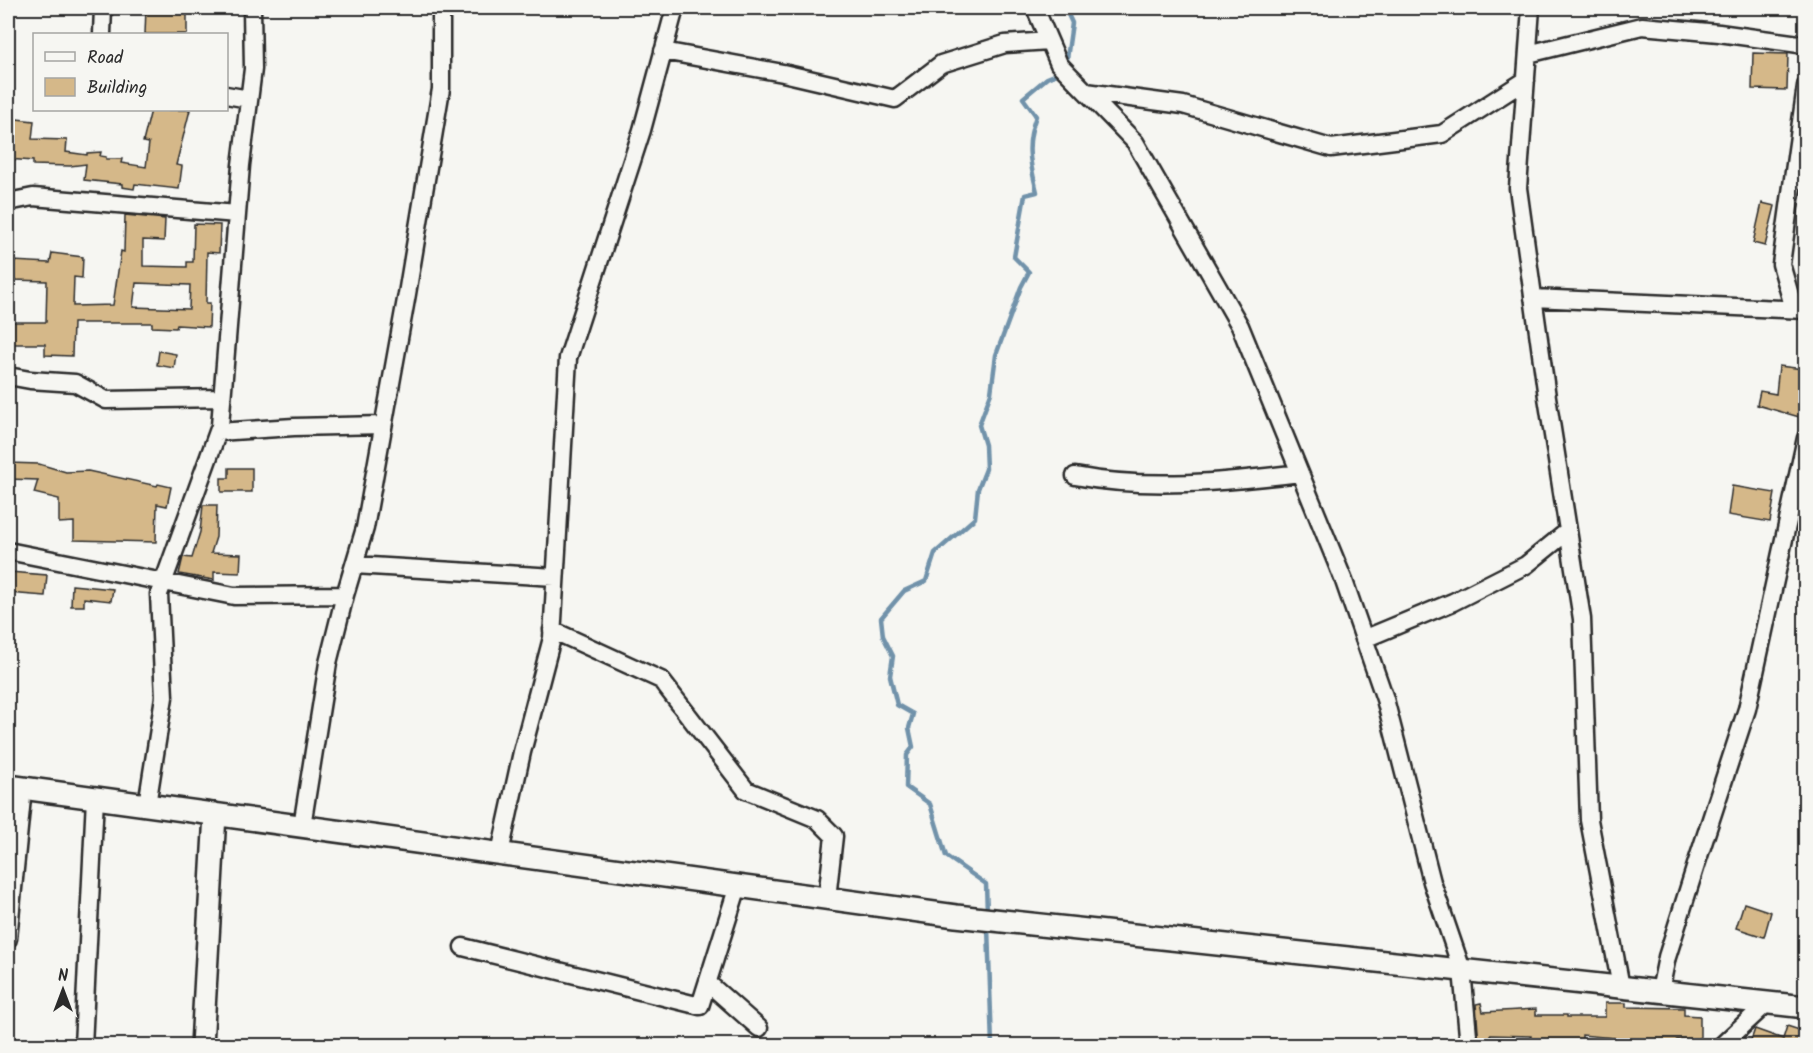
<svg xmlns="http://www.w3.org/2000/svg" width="1813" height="1053" viewBox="0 0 1813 1053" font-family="Kalam,sans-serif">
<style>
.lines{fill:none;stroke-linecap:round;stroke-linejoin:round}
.stream{stroke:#7192aa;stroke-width:4.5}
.building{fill:#d5b889;stroke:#2b2b2b;stroke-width:1.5;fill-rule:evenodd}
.minor-casing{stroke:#2b2b2b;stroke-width:21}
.major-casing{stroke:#2b2b2b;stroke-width:26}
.minor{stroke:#f6f6f2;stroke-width:16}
.major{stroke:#f6f6f2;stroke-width:21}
</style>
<rect width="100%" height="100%" fill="#f6f6f2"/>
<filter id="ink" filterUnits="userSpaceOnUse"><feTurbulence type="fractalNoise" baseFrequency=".0167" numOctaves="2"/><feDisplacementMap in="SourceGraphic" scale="12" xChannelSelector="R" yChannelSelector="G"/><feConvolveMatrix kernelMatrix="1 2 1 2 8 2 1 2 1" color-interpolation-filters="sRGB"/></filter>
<g filter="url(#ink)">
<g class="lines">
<path class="stream" d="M 1065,8 L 1072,23 L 1066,66
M 987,912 L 986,884 L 946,856 L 930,804 L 906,787 L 907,755 L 913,747 L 909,728 L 913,714 L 897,705 L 890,676 L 893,656 L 883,636 L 881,618 L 904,591 L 926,581 L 935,553 L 975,518 L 978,489 L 986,469 L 985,445 L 979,425 L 991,393 L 996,355 L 1021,287 L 1029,272 L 1014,257 L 1025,195 L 1037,192 C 1030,162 1025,146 1036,116 L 1023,98 L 1047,78 L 1062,72
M 988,927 L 992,1046"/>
</g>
<path class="building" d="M 146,8 L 187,8 L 187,34 L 145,34 Z
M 1753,53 L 1788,54 L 1787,90 L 1752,89 Z
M 151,110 L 190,110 L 176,165 L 182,166 L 179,189 L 135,184 L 134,189 L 122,187 L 122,184 L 84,180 L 86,164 L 70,166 L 33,165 L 33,161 L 8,159 L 8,118 L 34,121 L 32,139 L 67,140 L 66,152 L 87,155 L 87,153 L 101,152 L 100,156 L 106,157 L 106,159 L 122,159 L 121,163 L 146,167 L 149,143 L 143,142 Z
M 1762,203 L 1775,206 L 1765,246 L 1753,243 Z
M 125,215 L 165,219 L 164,241 L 143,240 L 143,266 L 187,267 L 187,262 L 193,262 L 194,224 L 220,225 L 219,253 L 207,252 L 206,303 L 210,303 L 209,327 L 177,325 L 176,328 L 152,327 L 152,323 L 73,323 L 72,356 L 45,355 L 45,344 L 11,344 L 11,322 L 46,322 L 47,281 L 13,280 L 13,261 L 50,263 L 52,253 L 83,257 L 82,278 L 74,277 L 73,306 L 113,305 L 121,251 L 124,252 ZM 136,283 L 190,285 L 189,309 L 133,307 Z
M 159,351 L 176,354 L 174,368 L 157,365 Z
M 1779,366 L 1803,369 L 1800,393 L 1806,394 L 1803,418 L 1757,405 L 1760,391 L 1776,394 Z
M 8,463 L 39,464 L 66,472 L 88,471 L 157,486 L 158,484 L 171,487 L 167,506 L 157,504 L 156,542 L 74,540 L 74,522 L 59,523 L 59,499 L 34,493 L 38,480 L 8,479 Z
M 229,468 L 252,468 L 252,492 L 221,492 L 221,478 L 229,478 Z
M 1732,486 L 1775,493 L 1770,522 L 1728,515 Z
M 203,505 L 217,505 L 216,537 L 211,553 L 241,554 L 240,573 L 214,572 L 214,580 L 179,574 L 183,557 L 192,558 L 200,532 Z
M 9,572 L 47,575 L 45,596 L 8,593 Z
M 72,585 L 113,589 L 111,601 L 84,598 L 84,606 L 71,606 Z
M 1744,903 L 1771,912 L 1764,937 L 1736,928 Z
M 1481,1003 L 1483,1012 L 1536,1009 L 1536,1015 L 1567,1015 L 1567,1017 L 1605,1017 L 1605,1003 L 1626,1003 L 1626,1007 L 1684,1008 L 1684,1015 L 1700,1016 L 1700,1039 L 1677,1040 L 1681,1044 L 1582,1035 L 1582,1046 L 1530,1046 L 1531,1036 L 1490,1035 L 1492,1046 L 1479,1046 L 1476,1004 Z
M 1787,1026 L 1806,1032 L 1806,1046 L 1749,1046 L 1755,1029 L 1783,1039 Z"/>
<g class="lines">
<g class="minor-casing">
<path id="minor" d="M 1035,8 L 1059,64 L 1135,142 L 1240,326 L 1344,581 L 1385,699 L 1432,882 L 1462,970 L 1469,1046
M 1531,8 L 1518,188 L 1547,397 L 1582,619 L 1589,820 L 1621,987
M 102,34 L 103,8
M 663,51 L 783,73 L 895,99 L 941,64 L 1005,44 L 1049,41
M 1528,54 L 1642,26 L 1719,33 L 1806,45
M 1086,92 L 1183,105 L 1331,148 L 1442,134 L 1526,80
M 226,95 L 249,99
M 8,202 L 33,197 L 237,214
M 1533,298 L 1806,310
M 1794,309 L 1781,264 L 1806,86
M 8,376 L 30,380 L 75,383 L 106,400 L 222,398
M 218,432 L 294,427 L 383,425
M 1075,476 C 1147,490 1228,482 1300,473
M 8,551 L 234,596 L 345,595
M 354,565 L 555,577
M 552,630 L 661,680 L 746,790 L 817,819 L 834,836 L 827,898
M 1364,639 L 1453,602 L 1526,565 L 1568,531
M 147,805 L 164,697 L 159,594 L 220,426 L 241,165 L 253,69 L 252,8
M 302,826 L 328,663 L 345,595 L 365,528 L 407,294 L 441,89 L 441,8
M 500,853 L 522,752 L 552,638 L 568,358 L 642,130 L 675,8
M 8,939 L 23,788
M 463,947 L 700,1006 L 738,886
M 708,983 L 759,1028
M 1660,991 L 1667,957 L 1696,865 L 1747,709 L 1806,438
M 83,1046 L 95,798
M 1721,1046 L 1767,1003"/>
</g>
<g class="major-casing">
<path id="major" d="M 8,786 L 956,916 L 1806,1007
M 202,1046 L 215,814"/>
</g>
<use href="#minor" class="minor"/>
<use href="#major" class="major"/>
</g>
</g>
<rect width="1813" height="1053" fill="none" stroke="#f6f6f2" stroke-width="30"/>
<rect x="15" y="15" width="1783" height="1023" fill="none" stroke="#2b2b2b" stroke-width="2" filter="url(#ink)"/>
<rect x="33" y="33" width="195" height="78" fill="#f6f6f2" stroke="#a5a5a2" stroke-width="1.5"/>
<rect x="45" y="52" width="30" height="9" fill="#f6f6f2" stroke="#a5a5a2" stroke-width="1.5"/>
<text x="87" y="63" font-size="18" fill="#2b2b2b">Road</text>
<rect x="45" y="78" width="30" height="18" fill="#d5b889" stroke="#a5a5a2" stroke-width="1.5"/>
<text x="87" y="93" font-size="18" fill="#2b2b2b">Building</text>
<g transform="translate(63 990)" stroke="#f6f6f2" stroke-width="4.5" paint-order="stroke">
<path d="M0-4.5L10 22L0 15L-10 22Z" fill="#2b2b2b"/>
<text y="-9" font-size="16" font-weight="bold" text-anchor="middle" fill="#2b2b2b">N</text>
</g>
</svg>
